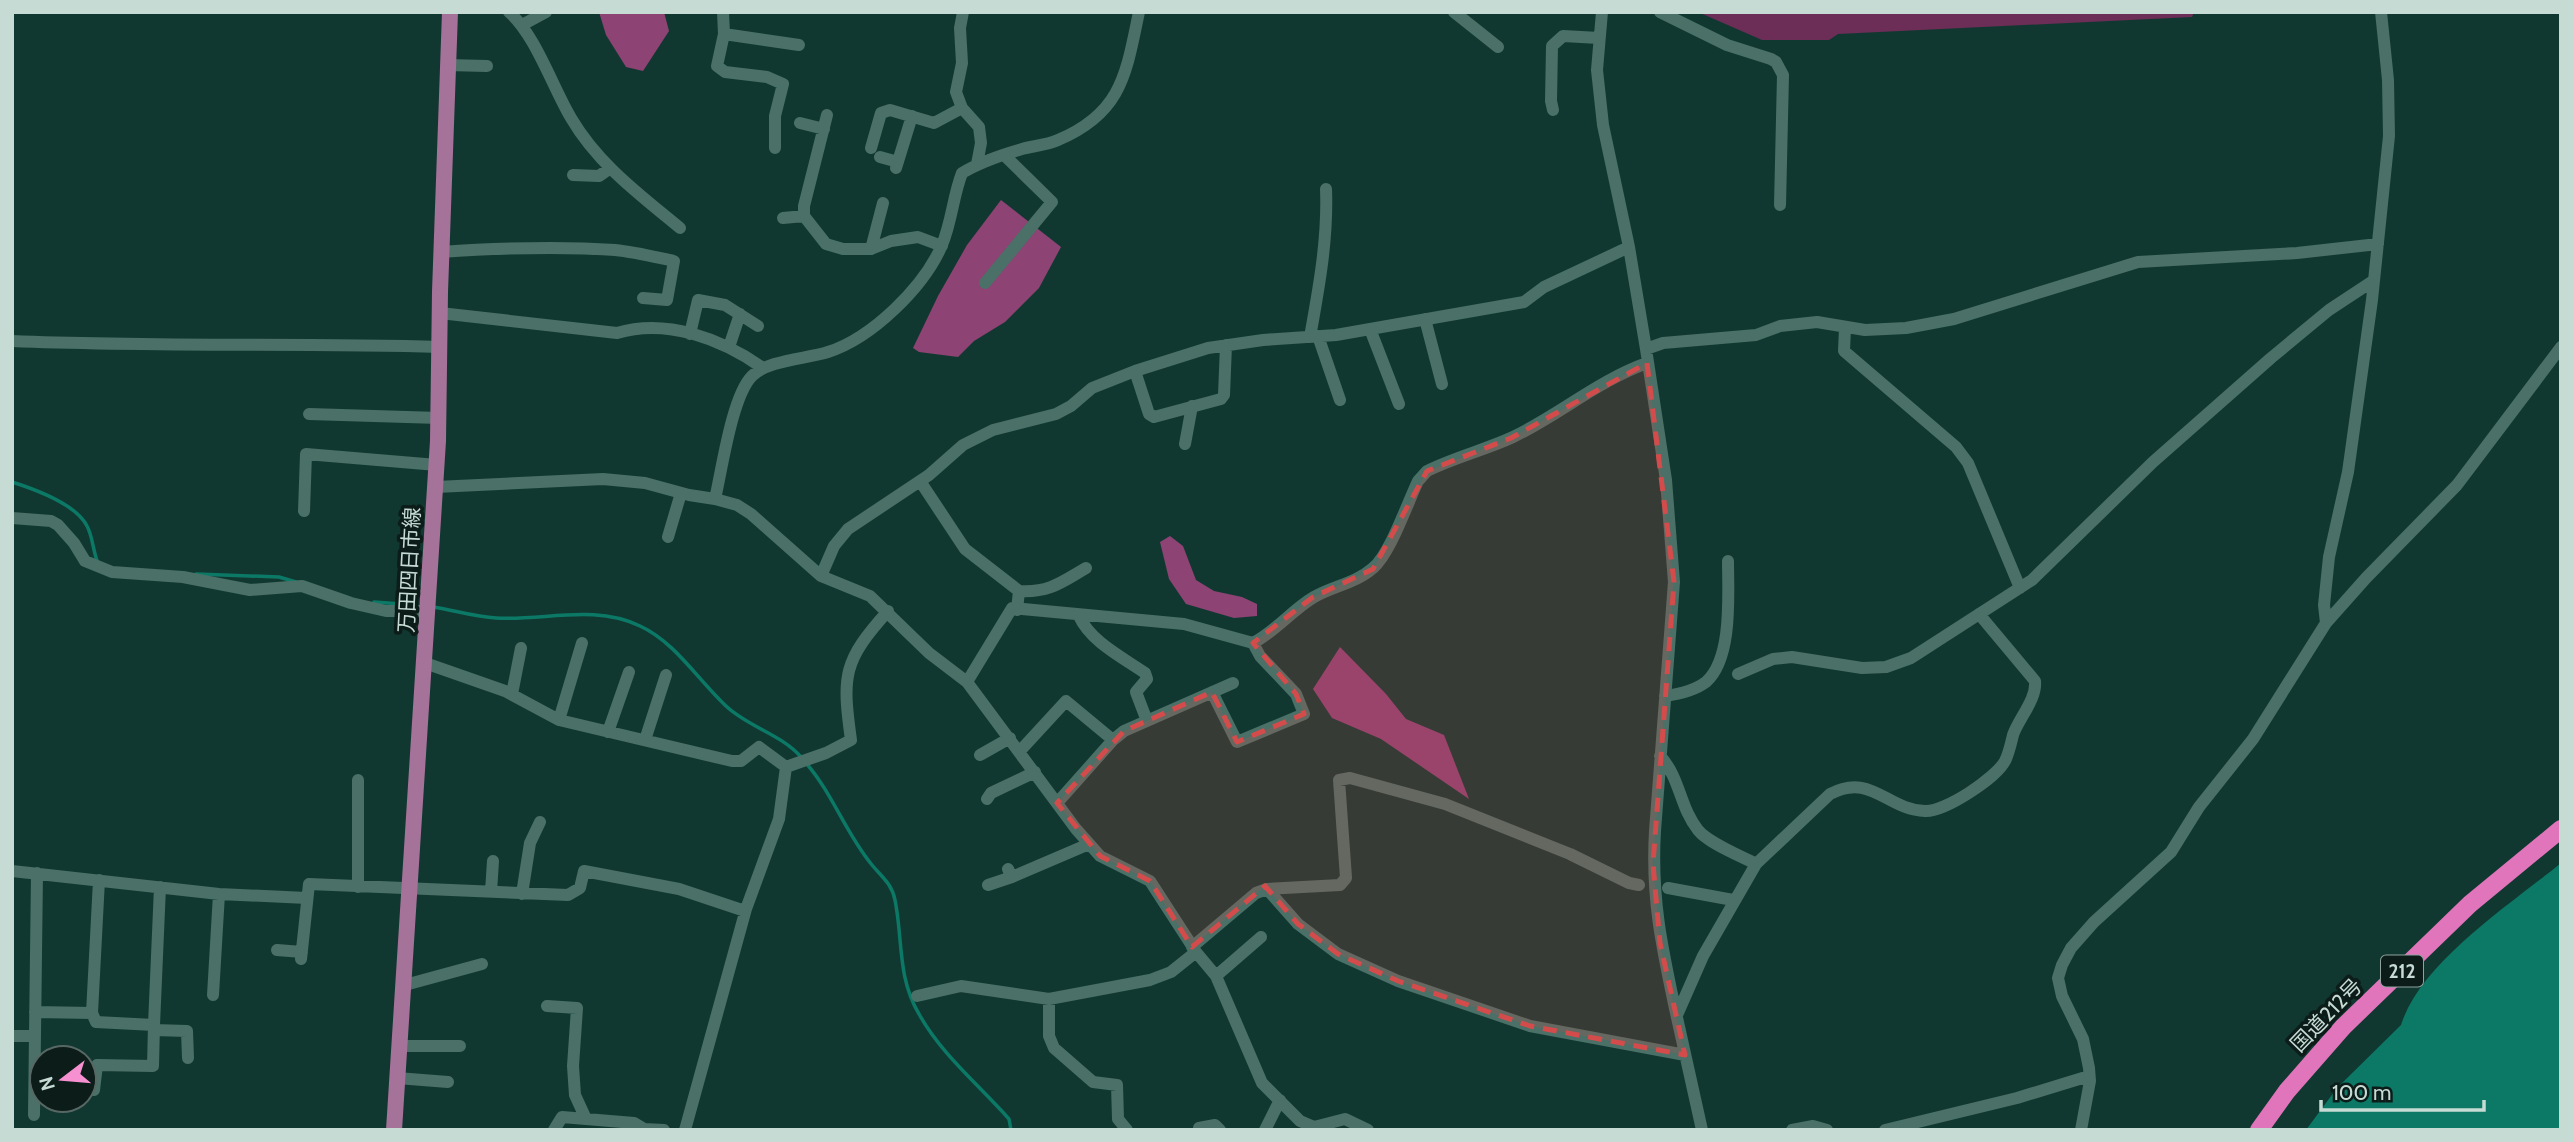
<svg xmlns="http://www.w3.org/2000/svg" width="2573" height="1142" viewBox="0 0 2573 1142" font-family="Cabin,'Noto Sans JP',sans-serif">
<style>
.green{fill:#6c2d57}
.forest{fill:#8d4373}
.water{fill:#0c7967}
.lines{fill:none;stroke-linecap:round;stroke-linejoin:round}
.stream{stroke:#0c7967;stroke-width:3.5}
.minor{stroke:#4a7067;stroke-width:12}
.major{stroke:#a57399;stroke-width:16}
.highway{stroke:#e175bb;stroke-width:18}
.marked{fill:#d34c4b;fill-opacity:0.2;stroke:#d34c4b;stroke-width:5;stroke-dasharray:14 9;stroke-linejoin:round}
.labels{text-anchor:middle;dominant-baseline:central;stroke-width:7;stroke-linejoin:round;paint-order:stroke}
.shield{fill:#0c1c19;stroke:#8fa29d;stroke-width:2}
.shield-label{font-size:19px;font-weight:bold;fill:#c7dbd5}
.street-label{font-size:21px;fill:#c7dbd5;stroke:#0c1c19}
</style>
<rect width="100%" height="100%" fill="#113830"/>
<path class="green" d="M 1698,12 L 2194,12 L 2192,17 L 1838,34 L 1829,40 L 1762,40 Z"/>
<path class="forest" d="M 599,12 L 664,12 L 669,31 L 643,71 L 626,67 L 606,35 Z
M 1001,200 L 1061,247 L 1039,288 L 1005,322 L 974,341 L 958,357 L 919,352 L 913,348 L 938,296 L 967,245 Z
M 1170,536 L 1183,546 L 1196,580 L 1214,591 L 1242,597 L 1257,604 L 1257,616 L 1234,618 L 1186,604 L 1169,579 L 1160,542 Z
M 1340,647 L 1386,694 L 1406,719 L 1444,735 L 1469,799 L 1381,739 L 1332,718 L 1313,689 Z"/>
<path class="water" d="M 2561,863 L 2561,1130 L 2306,1130 L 2337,1088 L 2401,1025 C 2421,962 2510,905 2561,863 Z"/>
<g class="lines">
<path class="stream" d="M 12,482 C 34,489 76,504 87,526 C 93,537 93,552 98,563
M 196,574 L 279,577 L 296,582
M 374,602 L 415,605
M 433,607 C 454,610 474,617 496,618 C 544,621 594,604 640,626 C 675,642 698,680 726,706 C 748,727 781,734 801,757
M 806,763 C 833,794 846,834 872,865 C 882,877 892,884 895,900 C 903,939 897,977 919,1014 C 941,1054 979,1085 1009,1119 L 1011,1130"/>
<path class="minor" d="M 509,12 C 535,34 553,88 571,118 C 598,164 639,194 680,228
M 723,12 L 724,34 L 717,66 L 725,72 L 767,77 L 783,84 L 775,116 L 775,148
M 963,12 L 960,28 L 962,63 L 956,92 L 962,108 L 979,127 L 981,143 L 977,164
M 1454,12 L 1498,47
M 1602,12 L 1597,70 L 1603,125 L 1629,247 L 1646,349 L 1666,480 L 1674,582 L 1655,831 C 1651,898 1662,948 1676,1013 C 1685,1052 1693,1091 1702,1130
M 1660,12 L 1727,45 L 1771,59 L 1776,62 L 1783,75 L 1780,205
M 522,25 L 546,12
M 724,34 L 799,45
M 447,65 L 487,66
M 1553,110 L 1551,101 L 1552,46 L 1563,36 L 1599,38
M 800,123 L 824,129
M 871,148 L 881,113 L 890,110 L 934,123 L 962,108
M 880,157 L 898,162
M 896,168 L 912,116
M 573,175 L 599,176 L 609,169
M 804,216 L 804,206 L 827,115
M 783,218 L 804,216 L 826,244 L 843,249 L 871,249 L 891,241 L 918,237 L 942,246
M 871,249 L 883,203
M 441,252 C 499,248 557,246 615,250 C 635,252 655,257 674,261 L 667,300 L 643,298
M 985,283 L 1052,202 L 1004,155
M 440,313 L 617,333 C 667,318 722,339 763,368
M 1425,319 L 1442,384
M 1845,328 L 1844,351 L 1956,447 L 1968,463 L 2020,588
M 1370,329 L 1399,404
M 690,334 L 698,300 L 725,305 L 758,326
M 1318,336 L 1340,400
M 1310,337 C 1319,287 1328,239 1326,189
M 12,341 C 155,347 297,343 440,347
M 729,347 L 740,314
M 1646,349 L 1663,343 L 1756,335 L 1780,326 L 1817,322 L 1865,330 L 1906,328 L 1954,319 L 2138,262 L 2297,253 L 2378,244
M 1135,371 L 1149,414 L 1154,417 L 1221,399 L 1224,395 L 1226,345
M 309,414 L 439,418
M 1185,444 L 1192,406
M 920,481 L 965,549 L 1019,591 L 1017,610
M 436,487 L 603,479 L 645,483 L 689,495 L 715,499 L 737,505 L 751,514 L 821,576 L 870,596 L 929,653 L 967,682 L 1076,829 L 1100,856 L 1150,881 L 1196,952 L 1216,976 L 1262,1083 L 1300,1121 L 1314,1127 L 1345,1119 L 1368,1130
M 715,499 C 722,469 732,396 752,376 C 768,360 806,359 828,352 C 872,338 924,287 942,245 C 952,221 953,196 962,173 C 980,162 1001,155 1022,149 C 1033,146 1047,145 1058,140 C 1122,113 1126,74 1139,12
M 304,511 L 306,454 L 437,465
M 12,518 L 51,521 L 58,525 L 74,543 L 85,561 L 112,572 L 183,577 L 250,590 L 302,586 L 351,603 L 386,611 L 427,611
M 668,537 L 681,493
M 821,576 L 834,546 L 848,529 L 929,475 L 963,445 L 993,430 L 1056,414 L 1071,406 L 1092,388 L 1135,371 L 1208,348 L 1263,340 L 1336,335 L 1524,302 L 1544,287 L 1629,247
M 1019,591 C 1049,593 1062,582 1086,568
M 1079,616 C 1091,642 1122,657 1145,673 L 1147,679 L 1136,692 L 1147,721
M 2326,623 L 2324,605 L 2329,557 L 2348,472 L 2372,300 L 2389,136 L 2388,80 L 2381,12
M 425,663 L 505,691 L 559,720 L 732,761 L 741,761 L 759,747 L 786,767
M 1738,674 L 1773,659 L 1792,657 L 1862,668 L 1886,667 L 1911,658 L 2032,580 L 2153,462 L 2271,358 L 2329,310 L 2373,281
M 967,682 L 1012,608 L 1184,624 L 1253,643 C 1276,631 1292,610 1314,597 C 1333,586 1356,583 1373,568 C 1390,554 1407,504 1418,481 L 1427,471 C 1455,457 1485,450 1513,437 C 1559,415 1599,380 1647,363
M 1212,692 L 1237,742 L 1304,714 L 1296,694 L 1260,656 L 1253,643
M 512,694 L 521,648
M 1665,696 C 1680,694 1694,691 1706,682 C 1733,658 1728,594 1728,561
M 559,720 L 582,643
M 608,732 L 629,672
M 645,740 L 666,675
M 1113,740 L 1124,731 L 1233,683
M 1019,752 L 1066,701 L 1113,740 L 1057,803
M 980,755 L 1010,738
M 1660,756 C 1680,777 1680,808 1698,830 C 1708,843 1741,856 1756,864
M 786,767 L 826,753 L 851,740 C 842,675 843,661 888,611
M 358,780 L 358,887
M 987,799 L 991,793 L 1035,772
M 1008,869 L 1012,877 L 1089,844
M 12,871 L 219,894 L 307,898
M 988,885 L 1012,877
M 1668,888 L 1733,900
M 1267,889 L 1340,885 L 1346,878 L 1339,780 L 1350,778 L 1445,804 L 1570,854 L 1629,883 L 1639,885
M 491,892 L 493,861
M 522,894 L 530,843 L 540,822
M 1192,947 L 1256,893 L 1267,889 L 1298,924 L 1338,954 L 1398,981 L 1530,1026 L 1685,1055
M 277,950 L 302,952
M 301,959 L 309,884 L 568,895 L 580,888 L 584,871 L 679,889 L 745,911
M 1216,976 L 1261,937
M 405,985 L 482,964
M 213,995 L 219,894
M 917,996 L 961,986 L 1049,999 L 1150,980 L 1171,972 L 1196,952
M 1049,999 L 1049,1036 L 1054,1048 L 1093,1082 L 1117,1085 L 1118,1119 L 1127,1130
M 547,1006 L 577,1008 L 573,1066 L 575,1095 L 586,1119
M 35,1012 L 92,1013 L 96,1022 L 154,1025 L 160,887
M 92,1013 L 99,880
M 1677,1015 L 1703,956 L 1756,864 L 1830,794 C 1871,772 1887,810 1925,811 C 1945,812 1996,778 2005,761 C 2009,753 2011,743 2013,735 C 2019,718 2037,699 2035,681 L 1979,614
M 154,1030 L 187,1031 L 188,1058
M 12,1036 L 35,1036
M 399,1046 L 460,1046
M 397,1078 L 448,1082
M 94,1090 L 97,1065 L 153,1066 L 154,1025
M 34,1115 L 37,873
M 1199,1128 L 1215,1125 L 1220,1130
M 554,1130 L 562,1117 L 634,1123 L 644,1129 L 664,1130
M 685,1130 L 746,909 L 779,819 L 786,767
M 1265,1130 L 1280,1100
M 1792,1130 L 1813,1126 L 1827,1130
M 1885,1130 L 2017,1098 L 2089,1076
M 2081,1130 L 2090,1081 L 2089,1068 L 2083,1039 L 2062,996 L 2058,978 L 2062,965 L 2071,948 L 2094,922 L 2171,852 L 2199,807 L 2253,739 L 2326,623 L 2366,578 L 2457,485 L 2561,347"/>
<path class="major" d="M 394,1130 L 438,441 L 440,292 L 450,12"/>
<path class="highway" d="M 2259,1130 L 2287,1091 L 2343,1027 L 2470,904 L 2561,829"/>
</g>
<path class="marked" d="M 1647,363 L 1674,582 L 1653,864 L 1660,943 L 1685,1055 L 1530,1026 L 1398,981 L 1338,954 L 1298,924 L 1265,886 L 1192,947 L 1150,881 L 1100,856 L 1057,803 L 1124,731 L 1212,692 L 1237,742 L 1304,714 L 1296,694 L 1253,643 L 1313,597 L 1373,569 L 1427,471 L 1511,438 Z"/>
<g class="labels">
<rect class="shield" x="2381" y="955.5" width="42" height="31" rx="5"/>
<g class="shield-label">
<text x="2402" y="971">212</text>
</g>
<g class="street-label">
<text transform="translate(409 570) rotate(-87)">万田四日市線</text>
<text transform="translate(2326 1015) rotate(-46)">国道212号</text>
</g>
</g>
<rect width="2573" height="1142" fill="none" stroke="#c7dbd5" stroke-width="28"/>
<g transform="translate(63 1079) rotate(254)"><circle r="33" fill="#0c1c19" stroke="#576864" stroke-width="2"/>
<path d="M0-5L12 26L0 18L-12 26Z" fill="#f690d0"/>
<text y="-10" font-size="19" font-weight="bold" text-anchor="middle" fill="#c7dbd5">N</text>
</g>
<path d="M2321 1100v10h163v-10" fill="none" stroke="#c7dbd5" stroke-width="3.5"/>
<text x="2332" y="1100" font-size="21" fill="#c7dbd5" stroke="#0c1c19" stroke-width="5" paint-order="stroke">100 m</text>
</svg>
